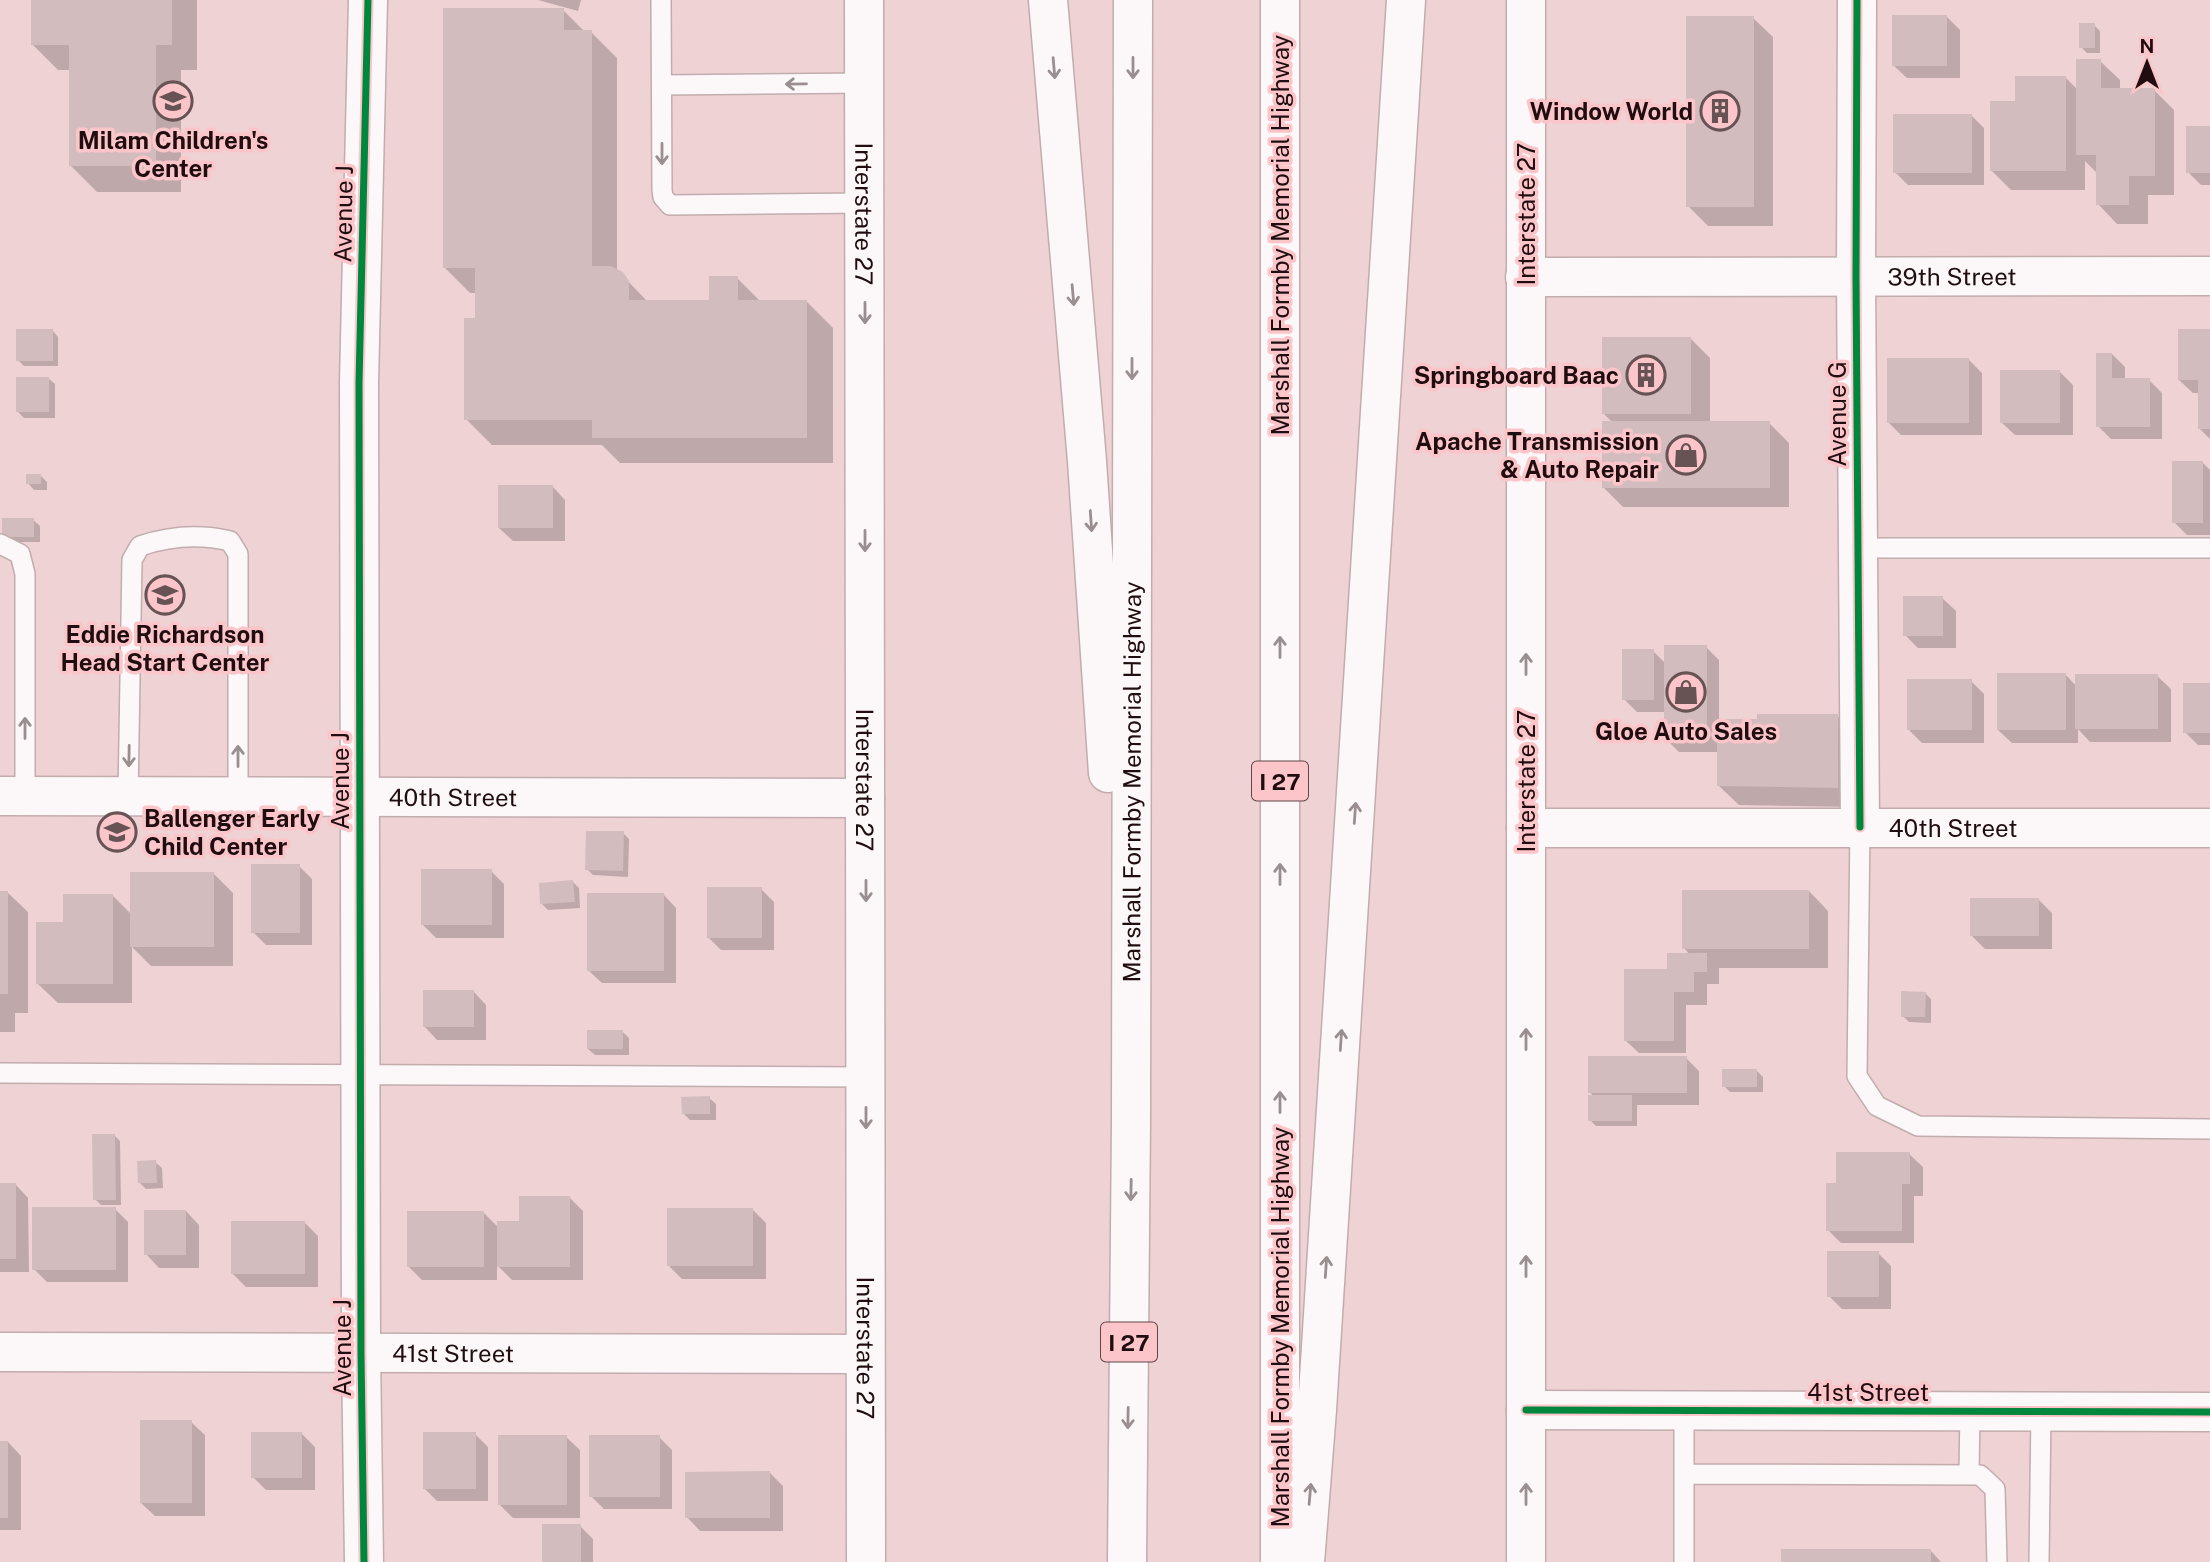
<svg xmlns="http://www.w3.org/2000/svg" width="2210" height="1562" viewBox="0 0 2210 1562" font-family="'Public Sans',sans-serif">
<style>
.shadow{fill:#0003}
.building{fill:#d2bcbe}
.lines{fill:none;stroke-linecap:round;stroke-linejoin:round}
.lane-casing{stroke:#c2acae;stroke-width:22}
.street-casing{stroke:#c2acae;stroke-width:41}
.secondary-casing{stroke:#c2acae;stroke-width:41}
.highway-casing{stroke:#c2acae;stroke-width:41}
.lane{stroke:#fcf8f9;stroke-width:19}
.street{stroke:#fcf8f9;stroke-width:38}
.secondary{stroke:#fcf8f9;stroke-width:38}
.highway{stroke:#fcf8f9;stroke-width:38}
.cycleway-casing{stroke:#fbc5c9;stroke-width:11}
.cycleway{stroke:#00873e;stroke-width:7}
.oneway{stroke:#998e90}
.labels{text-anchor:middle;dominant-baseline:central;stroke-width:7;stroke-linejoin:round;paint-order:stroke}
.shield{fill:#fbc5c9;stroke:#614447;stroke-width:2}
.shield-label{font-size:23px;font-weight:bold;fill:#1f0d0f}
.poi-label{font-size:24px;font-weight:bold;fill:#1f0d0f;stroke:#fbc5c9;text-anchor:end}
.street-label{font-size:24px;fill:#1f0d0f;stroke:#fbc5c9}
</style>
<rect width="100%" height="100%" fill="#eed2d4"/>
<path class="shadow" d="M 32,0 L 197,0 L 197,70 L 181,70 L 181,192 L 97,192 L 71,166 L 71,70 L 58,70 L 32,44 Z
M 538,0 L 581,0 L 578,11 Z
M 563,10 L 585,32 L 591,32 L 617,58 L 617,270 L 648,302 L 710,302 L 737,278 L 761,302 L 807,302 L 833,328 L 833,463 L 620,463 L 602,445 L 492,445 L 466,419 L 476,319 L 476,293 L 470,293 L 444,267 Z
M 1947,17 L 1960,30 L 1960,78 L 1907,78 L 1893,65 Z
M 1753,18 L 1773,37 L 1773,226 L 1708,226 L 1688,206 Z
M 2094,25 L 2100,31 L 2100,53 L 2087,53 L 2081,47 Z
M 2100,61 L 2120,80 L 2120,90 L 2154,90 L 2174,110 L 2174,195 L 2148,195 L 2148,224 L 2117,224 L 2098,204 L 2098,174 L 2085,161 L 2085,190 L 2011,190 L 1992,171 L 2016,103 L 2065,77 L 2078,90 Z
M 1971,115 L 1984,128 L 1984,185 L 1908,185 L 1895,172 Z
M 2210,128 L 2210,185 L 2201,185 L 2188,172 Z
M 52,330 L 58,337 L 58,366 L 24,366 L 18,360 Z
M 2210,331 L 2210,439 L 2200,429 L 2200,393 L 2193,393 L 2179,380 Z
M 1690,338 L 1710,358 L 1710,423 L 1769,423 L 1789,443 L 1789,507 L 1623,507 L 1603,487 L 1613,423 L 1603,413 Z
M 2112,354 L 2125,367 L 2125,380 L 2149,380 L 2162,393 L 2162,439 L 2111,439 L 2098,426 Z
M 1969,360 L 1982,373 L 1982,435 L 1901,435 L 1888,422 Z
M 2060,372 L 2073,385 L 2073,435 L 2015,435 L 2001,422 Z
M 48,378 L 55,384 L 55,418 L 24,418 L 17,411 Z
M 2203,463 L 2210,470 L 2210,535 L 2187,535 L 2174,522 Z
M 41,476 L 47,482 L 47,490 L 34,490 L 28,483 Z
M 552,486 L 565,500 L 565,541 L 513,541 L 499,528 Z
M 33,520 L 40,526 L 40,542 L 10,542 L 4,536 Z
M 1942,598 L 1956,611 L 1956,648 L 1918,648 L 1905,635 Z
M 1706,647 L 1719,660 L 1719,721 L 1759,721 L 1837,716 L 1857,735 L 1857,807 L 1739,805 L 1719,786 L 1719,752 L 1679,752 L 1666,739 L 1666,712 L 1637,712 L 1624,699 L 1653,651 L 1666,664 Z
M 2065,674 L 2077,687 L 2157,676 L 2171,689 L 2171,742 L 2090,742 L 2078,729 L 2078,743 L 2012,743 L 1998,730 Z
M 1971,681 L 1984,694 L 1984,743 L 1922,743 L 1909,730 Z
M 2210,684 L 2210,745 L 2198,745 L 2185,732 Z
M 623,833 L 629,839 L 628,877 L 593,875 L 587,869 Z
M 299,866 L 312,879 L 312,945 L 266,945 L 253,932 Z
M 491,871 L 504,884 L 504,938 L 436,938 L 423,925 Z
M 214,874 L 233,893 L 233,966 L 151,966 L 132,947 L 132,1003 L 58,1003 L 38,984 L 64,923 L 113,896 L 132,915 Z
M 573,882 L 579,888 L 580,908 L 548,910 L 542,904 Z
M 761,889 L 774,902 L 774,950 L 721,950 L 708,937 Z
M 1809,891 L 1828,911 L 1828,968 L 1719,968 L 1719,984 L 1707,984 L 1707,1005 L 1686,1005 L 1686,1053 L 1639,1053 L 1625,1040 L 1669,971 L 1690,955 L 1684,948 Z
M 0,893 L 8,893 L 28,912 L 28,1013 L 15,1013 L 15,1032 L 0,1032 Z
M 663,894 L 676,908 L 676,983 L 602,983 L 588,970 Z
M 2039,900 L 2052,913 L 2052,949 L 1985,949 L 1972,936 Z
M 473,991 L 486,1005 L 486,1040 L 437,1040 L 424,1026 Z
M 1925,993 L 1931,999 L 1931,1023 L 1909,1022 L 1903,1016 Z
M 622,1031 L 629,1038 L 629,1055 L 595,1055 L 588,1049 Z
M 1686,1058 L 1699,1071 L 1699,1105 L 1637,1105 L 1637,1126 L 1596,1126 L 1590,1120 L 1594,1097 L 1590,1092 Z
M 1757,1071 L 1763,1077 L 1763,1092 L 1730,1092 L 1724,1086 Z
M 709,1098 L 716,1104 L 716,1120 L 690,1120 L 684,1114 Z
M 114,1135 L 120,1141 L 121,1205 L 101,1205 L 95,1199 Z
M 1909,1154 L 1923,1167 L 1923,1196 L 1914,1196 L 1914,1243 L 1841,1243 L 1828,1230 L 1838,1185 Z
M 155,1162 L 162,1168 L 163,1188 L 146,1189 L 140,1183 Z
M 0,1184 L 15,1184 L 28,1198 L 29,1272 L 0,1272 Z
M 570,1198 L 583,1211 L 583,1280 L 512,1280 L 497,1265 L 497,1280 L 422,1280 L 409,1267 L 484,1213 L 499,1228 L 521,1223 Z
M 115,1209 L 128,1222 L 128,1282 L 47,1282 L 34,1269 Z
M 753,1210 L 766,1223 L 766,1279 L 682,1279 L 669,1266 Z
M 186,1211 L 199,1225 L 199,1268 L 159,1268 L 146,1254 Z
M 305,1223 L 318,1236 L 318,1287 L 246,1287 L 232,1273 Z
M 1878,1253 L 1891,1266 L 1891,1309 L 1842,1309 L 1829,1296 Z
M 191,1422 L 205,1435 L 205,1516 L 155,1516 L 141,1503 Z
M 302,1434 L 315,1447 L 315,1490 L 266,1490 L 253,1477 Z
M 475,1434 L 488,1447 L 488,1501 L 437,1501 L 424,1488 Z
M 566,1437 L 580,1450 L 580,1518 L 513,1518 L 500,1505 Z
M 659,1437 L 672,1450 L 672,1509 L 604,1509 L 591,1496 Z
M 0,1442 L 8,1442 L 21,1456 L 21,1530 L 0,1530 Z
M 770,1473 L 783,1486 L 783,1531 L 700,1531 L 687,1517 Z
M 580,1526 L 593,1539 L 593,1562 L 544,1562 Z
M 1931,1551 L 1941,1562 L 1783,1562 Z"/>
<path class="building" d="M 31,0 L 172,0 L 172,45 L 156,45 L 156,166 L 69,166 L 69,45 L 31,45 Z
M 443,8 L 564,8 L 564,30 L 592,30 L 592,266 L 611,266 L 623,272 L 629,281 L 629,300 L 709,300 L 709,276 L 738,276 L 738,300 L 807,300 L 807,438 L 592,438 L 592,420 L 464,420 L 464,318 L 475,318 L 475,268 L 443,268 Z
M 1892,15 L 1947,15 L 1947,66 L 1892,66 Z
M 1686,16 L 1754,16 L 1754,207 L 1686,207 Z
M 2079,23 L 2095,23 L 2095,48 L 2079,48 Z
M 2076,59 L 2101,59 L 2101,88 L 2155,88 L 2155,176 L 2129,176 L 2129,205 L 2096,205 L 2096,155 L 2076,155 Z
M 2015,76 L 2066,76 L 2066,171 L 1990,171 L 1990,101 L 2015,101 Z
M 1893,114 L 1972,114 L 1972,173 L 1893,173 Z
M 2186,126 L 2210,126 L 2210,173 L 2186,173 Z
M 16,329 L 53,329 L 53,361 L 16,361 Z
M 2178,329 L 2210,329 L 2210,429 L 2198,429 L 2198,380 L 2178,380 Z
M 1602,337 L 1691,337 L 1691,414 L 1602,414 Z
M 2096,353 L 2112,353 L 2112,378 L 2150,378 L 2150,427 L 2096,427 Z
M 1887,358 L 1969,358 L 1969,423 L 1887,423 Z
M 2000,370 L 2060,370 L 2060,423 L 2000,423 Z
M 16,377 L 49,377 L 49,412 L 16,412 Z
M 1602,421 L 1770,421 L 1770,488 L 1602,488 Z
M 2172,461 L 2203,461 L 2203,523 L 2172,523 Z
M 26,474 L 41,474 L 41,484 L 26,484 Z
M 498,485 L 553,485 L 553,528 L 498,528 Z
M 2,518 L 34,518 L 34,537 L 2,537 Z
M 1903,596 L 1943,596 L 1943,636 L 1903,636 Z
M 1664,645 L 1707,645 L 1707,740 L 1664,740 Z
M 1622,649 L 1654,649 L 1654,700 L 1622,700 Z
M 1997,673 L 2066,673 L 2066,730 L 1997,730 Z
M 2075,674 L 2158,674 L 2158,729 L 2075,729 Z
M 1907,679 L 1972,679 L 1972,730 L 1907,730 Z
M 2183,683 L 2210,683 L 2210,733 L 2183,733 Z
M 1757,714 L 1838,714 L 1838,788 L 1717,786 L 1717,719 L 1757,719 Z
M 586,831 L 624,831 L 623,871 L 585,870 Z
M 251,864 L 300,864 L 300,933 L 251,933 Z
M 421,869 L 492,869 L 492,925 L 421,925 Z
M 130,872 L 214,872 L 214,947 L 130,947 Z
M 573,880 L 575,902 L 540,904 L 539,883 Z
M 707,887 L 762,887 L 762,938 L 707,938 Z
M 1682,890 L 1809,890 L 1809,949 L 1682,949 Z
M 0,891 L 8,891 L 8,994 L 0,994 Z
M 587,893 L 664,893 L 664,971 L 587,971 Z
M 63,894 L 113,894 L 113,984 L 36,984 L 36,922 L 63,922 Z
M 1970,898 L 2039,898 L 2039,936 L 1970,936 Z
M 1667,953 L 1707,953 L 1707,972 L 1694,972 L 1694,992 L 1674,992 L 1674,1041 L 1624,1041 L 1624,969 L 1667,969 Z
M 423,990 L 474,990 L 474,1027 L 423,1027 Z
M 1901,991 L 1926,992 L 1925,1017 L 1901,1017 Z
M 587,1030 L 623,1030 L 623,1049 L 587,1049 Z
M 1588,1056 L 1687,1056 L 1687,1093 L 1588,1093 Z
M 1722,1069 L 1757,1069 L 1757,1087 L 1722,1087 Z
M 1588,1095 L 1632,1095 L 1632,1121 L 1588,1121 Z
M 710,1096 L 710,1114 L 682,1114 L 681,1097 Z
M 92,1134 L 115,1134 L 116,1200 L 93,1200 Z
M 1836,1152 L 1910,1152 L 1910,1184 L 1902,1184 L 1902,1231 L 1826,1231 L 1826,1183 L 1836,1183 Z
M 156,1160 L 157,1183 L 138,1183 L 137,1161 Z
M 0,1183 L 16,1183 L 16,1259 L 0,1259 Z
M 519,1196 L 570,1196 L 570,1267 L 497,1267 L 497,1221 L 519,1221 Z
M 32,1207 L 116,1207 L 116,1270 L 32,1270 Z
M 667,1208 L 753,1208 L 753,1266 L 667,1266 Z
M 144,1210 L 186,1210 L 186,1255 L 144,1255 Z
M 407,1211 L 484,1211 L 484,1267 L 407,1267 Z
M 231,1221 L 305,1221 L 305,1274 L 231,1274 Z
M 1827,1251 L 1879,1251 L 1879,1297 L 1827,1297 Z
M 140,1420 L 192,1420 L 192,1503 L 140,1503 Z
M 251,1432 L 302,1432 L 302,1478 L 251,1478 Z
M 423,1432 L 476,1432 L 476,1489 L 423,1489 Z
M 498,1435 L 567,1435 L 567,1505 L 498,1505 Z
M 589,1435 L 660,1435 L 660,1497 L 589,1497 Z
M 0,1441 L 8,1441 L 8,1518 L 0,1518 Z
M 770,1471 L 770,1518 L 685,1518 L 685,1472 Z
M 542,1524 L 581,1524 L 581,1562 L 542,1562 Z
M 1781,1549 L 1931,1549 L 1931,1562 L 1781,1562 Z"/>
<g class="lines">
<g class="lane-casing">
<path id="lane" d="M 661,0 L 662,190 L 663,197 L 670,205 L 865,203
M 662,85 L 864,83
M 0,544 L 20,554 L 25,574 L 25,796
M 1858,548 L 2210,548
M 128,797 L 132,560 L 140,546 C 170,536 200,534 230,541 L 238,554 L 238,797
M 1860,827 L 1857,1076 L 1877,1106 L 1918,1126 L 2210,1129
M 0,1073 L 867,1077
M 1684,1474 L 1980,1475 L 1995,1489 L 1997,1562
M 1969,1474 L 1970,1411
M 1684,1562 L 1684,1411
M 2039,1562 L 2041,1411"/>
</g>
<g class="street-casing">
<g id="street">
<path d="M 1857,0 L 1856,277 L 1860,827"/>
<path id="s1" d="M 1525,277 L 2210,276"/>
<path id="s2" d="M 0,796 L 865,798"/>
<path id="s3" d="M 1526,828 L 2210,828"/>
<path id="s4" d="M 0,1352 L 865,1354"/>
<path d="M 1526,1410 L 2210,1412"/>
<path d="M 364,1562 L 361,1353 L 359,383 L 368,0"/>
</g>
</g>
<g class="secondary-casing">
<g id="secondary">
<path id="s5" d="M 864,0 L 866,1562"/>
<path d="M 1526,0 L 1526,1562"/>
</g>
</g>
<g class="highway-casing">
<g id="highway">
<path d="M 1048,0 L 1087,461 L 1108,773"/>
<path d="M 1280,0 L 1280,1562"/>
<path id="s6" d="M 1127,1562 L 1131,1122 L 1133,0"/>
<path d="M 1305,1562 L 1317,1410 L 1406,0"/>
</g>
</g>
<use href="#lane" class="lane"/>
<use href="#street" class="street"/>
<use href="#secondary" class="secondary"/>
<use href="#highway" class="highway"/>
<g class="cycleway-casing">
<path id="cycleway" d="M 1857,0 L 1856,277 L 1860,827
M 1526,1410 L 2210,1412
M 364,1562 L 361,1353 L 359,383 L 368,0"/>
</g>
<use href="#cycleway" class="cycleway"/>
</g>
<defs><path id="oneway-shaft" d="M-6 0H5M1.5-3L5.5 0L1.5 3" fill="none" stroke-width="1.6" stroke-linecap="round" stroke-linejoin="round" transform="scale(1.75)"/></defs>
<g class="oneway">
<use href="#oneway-shaft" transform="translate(1054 68) rotate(85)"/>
<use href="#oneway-shaft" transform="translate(1133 68) rotate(90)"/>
<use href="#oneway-shaft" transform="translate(796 84) rotate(179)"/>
<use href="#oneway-shaft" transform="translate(662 154) rotate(90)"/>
<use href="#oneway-shaft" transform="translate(1073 295) rotate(85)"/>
<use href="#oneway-shaft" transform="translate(865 313) rotate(90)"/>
<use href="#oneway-shaft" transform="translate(1132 369) rotate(90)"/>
<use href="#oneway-shaft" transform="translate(1091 521) rotate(86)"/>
<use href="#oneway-shaft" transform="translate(865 541) rotate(90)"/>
<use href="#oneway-shaft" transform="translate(1280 647) rotate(-90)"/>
<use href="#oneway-shaft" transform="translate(1526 664) rotate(-90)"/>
<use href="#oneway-shaft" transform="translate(25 728) rotate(-90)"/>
<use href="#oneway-shaft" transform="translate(129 756) rotate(91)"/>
<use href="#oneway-shaft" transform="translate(238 756) rotate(-90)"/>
<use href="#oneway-shaft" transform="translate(1355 813) rotate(-86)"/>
<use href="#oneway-shaft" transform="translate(1280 874) rotate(-90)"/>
<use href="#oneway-shaft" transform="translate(866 891) rotate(90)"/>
<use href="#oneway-shaft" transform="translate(1526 1039) rotate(-90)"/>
<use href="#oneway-shaft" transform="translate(1341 1040) rotate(-86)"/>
<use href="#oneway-shaft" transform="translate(1280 1102) rotate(-90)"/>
<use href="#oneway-shaft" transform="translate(866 1118) rotate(90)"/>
<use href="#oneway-shaft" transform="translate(1131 1190) rotate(91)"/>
<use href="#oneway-shaft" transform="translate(1526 1266) rotate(-90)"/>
<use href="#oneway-shaft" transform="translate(1326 1267) rotate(-86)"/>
<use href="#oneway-shaft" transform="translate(1128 1418) rotate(91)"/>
<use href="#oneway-shaft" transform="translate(1310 1494) rotate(-85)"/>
<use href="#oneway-shaft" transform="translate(1526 1494) rotate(-90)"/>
</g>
<defs>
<g id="school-ring" transform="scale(2.0125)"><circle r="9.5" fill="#fbc5c9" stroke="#675254" stroke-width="1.5"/><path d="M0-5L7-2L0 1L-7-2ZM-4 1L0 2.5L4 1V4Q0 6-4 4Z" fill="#675254"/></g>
<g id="building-ring" transform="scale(2.0125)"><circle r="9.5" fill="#fbc5c9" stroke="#675254" stroke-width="1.5"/><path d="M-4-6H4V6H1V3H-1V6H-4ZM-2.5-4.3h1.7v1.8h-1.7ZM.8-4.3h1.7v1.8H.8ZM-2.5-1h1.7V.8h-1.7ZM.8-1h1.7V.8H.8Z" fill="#675254"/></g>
<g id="shop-ring" transform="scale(2.0125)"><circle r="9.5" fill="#fbc5c9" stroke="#675254" stroke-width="1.5"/><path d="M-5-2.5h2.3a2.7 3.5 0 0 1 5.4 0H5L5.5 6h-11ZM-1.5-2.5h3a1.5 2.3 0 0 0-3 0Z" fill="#675254"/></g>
</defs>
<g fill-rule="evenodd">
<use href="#school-ring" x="173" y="101"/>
<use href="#building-ring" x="1720" y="111"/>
<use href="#building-ring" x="1646" y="375"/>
<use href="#shop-ring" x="1686" y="455"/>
<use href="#school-ring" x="165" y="595"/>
<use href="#shop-ring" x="1686" y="692"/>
<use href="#school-ring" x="117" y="832"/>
</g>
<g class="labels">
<g class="shield">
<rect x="1252" y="761.5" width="56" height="39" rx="5"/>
<rect x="1101" y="1322.5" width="56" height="39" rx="5"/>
</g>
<g class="shield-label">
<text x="1280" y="781">I 27</text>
<text x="1129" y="1342">I 27</text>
</g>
<g class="poi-label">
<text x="1693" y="111">Window World</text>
<text x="173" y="140" text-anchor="middle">Milam Children's<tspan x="173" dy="28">Center</tspan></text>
<text x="1619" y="375">Springboard Baac</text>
<text x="1659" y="441">Apache Transmission<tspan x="1659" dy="28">&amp; Auto Repair</tspan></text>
<text x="165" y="634" text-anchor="middle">Eddie Richardson<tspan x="165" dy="28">Head Start Center</tspan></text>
<text x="1686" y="731" text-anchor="middle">Gloe Auto Sales</text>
<text x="144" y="818" text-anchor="start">Ballenger Early<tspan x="144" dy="28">Child Center</tspan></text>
</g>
<g class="street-label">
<text transform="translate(343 214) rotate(-89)">Avenue J</text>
<text stroke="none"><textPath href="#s5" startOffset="214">Interstate 27</textPath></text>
<text transform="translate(1526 214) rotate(-90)">Interstate 27</text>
<text transform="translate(1280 235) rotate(-90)">Marshall Formby Memorial Highway</text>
<text stroke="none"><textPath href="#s1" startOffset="427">39th Street</textPath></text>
<text transform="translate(1837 414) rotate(-90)">Avenue G</text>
<text transform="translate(340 781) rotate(-90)">Avenue J</text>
<text stroke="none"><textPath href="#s5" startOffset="780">Interstate 27</textPath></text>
<text stroke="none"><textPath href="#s6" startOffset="780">Marshall Formby Memorial Highway</textPath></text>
<text transform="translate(1526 781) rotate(-90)">Interstate 27</text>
<text stroke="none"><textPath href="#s2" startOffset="453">40th Street</textPath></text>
<text stroke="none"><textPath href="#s3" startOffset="427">40th Street</textPath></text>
<text transform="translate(1280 1327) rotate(-90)">Marshall Formby Memorial Highway</text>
<text transform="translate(342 1348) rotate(-90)">Avenue J</text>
<text stroke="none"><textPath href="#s5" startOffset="1348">Interstate 27</textPath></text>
<text stroke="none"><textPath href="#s4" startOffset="453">41st Street</textPath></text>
<text x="1868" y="1392">41st Street</text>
</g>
</g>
<g transform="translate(2147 63)" stroke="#fbc5c9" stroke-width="5" paint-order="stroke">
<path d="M0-5L12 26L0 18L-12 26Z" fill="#1f0d0f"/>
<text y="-10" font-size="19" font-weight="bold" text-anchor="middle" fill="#1f0d0f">N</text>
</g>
</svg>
